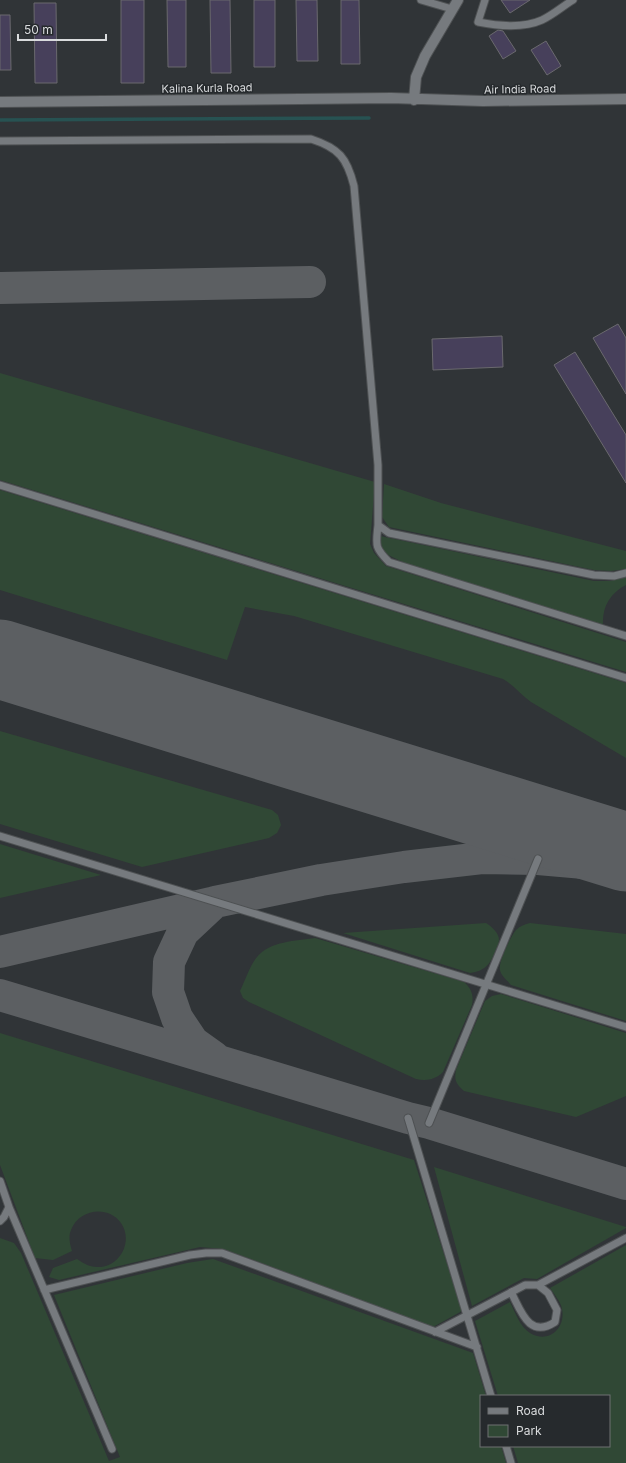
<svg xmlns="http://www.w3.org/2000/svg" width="626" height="1463" viewBox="0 0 626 1463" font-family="Inter,sans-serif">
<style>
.green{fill:#304835}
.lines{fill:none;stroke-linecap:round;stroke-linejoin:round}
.stream{stroke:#275252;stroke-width:3.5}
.taxiway{stroke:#5c5f62;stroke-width:32}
.runway{stroke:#5c5f62;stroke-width:79}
.building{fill:#47405b;stroke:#6a696e}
.service-casing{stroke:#4e5153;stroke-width:9}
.tertiary-casing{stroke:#4e5153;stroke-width:12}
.service{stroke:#767a7e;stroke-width:7}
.tertiary{stroke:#767a7e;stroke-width:10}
.labels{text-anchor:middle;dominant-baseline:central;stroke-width:3;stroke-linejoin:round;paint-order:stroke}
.street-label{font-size:11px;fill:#d9dbdd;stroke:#262a2d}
</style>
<rect width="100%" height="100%" fill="#303437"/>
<path class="green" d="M 0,373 L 375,482 L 370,544 L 374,553 L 386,566 L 626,642 L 626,672 L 0,480 Z
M 384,484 L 441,503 L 626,551 L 626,569 L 611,571 L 594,570 L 389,527 L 382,517 Z
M 0,490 L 626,683 L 626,758 L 531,702 C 521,695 514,685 503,679 L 294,616 L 245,607 L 227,660 L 0,590 Z
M 380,536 L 594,581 L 610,581 L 626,577 L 626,585 C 610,593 602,607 603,625 L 407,564 L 386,554 L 379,542 Z
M 0,731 L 272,810 L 278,815 L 281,825 L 277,833 L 269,838 L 142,867 L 0,824 Z
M 0,844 L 101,875 L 0,898 Z
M 486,923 C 492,927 499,933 499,940 C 499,943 497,947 496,949 C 491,963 486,971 470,973 L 343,933 Z
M 530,923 L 626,934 L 626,1021 L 511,985 C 508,981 501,976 500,970 C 498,962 511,936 516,930 C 520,926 525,924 530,923 Z
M 315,938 L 464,982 C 471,988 474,995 472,1005 L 443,1072 C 435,1080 426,1081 416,1079 L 249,1002 L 243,998 L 240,991 C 245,981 250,965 257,957 C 270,941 296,941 315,938 Z
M 501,994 L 626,1033 L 626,1096 L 576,1117 L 464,1091 C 456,1084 454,1080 456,1070 L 485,1001 L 492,996 Z
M 0,1033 L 414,1160 L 462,1311 L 433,1327 L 224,1249 L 200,1247 L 59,1280 L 49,1277 L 53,1268 L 77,1259 C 83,1263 89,1267 97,1267 C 119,1268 134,1242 121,1223 C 108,1205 79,1209 71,1230 C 68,1237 70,1244 72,1251 L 53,1260 L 35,1258 L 0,1165 Z
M 434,1167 L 626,1227 L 626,1228 L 537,1279 L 524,1278 L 472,1306 Z
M 0,1238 L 14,1243 L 21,1253 L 109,1461 L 120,1457 L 54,1295 L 187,1263 L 213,1259 L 473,1353 L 486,1396 L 481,1396 L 481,1446 L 501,1446 L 506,1463 L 0,1463 Z
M 626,1245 L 626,1463 L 518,1463 L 513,1446 L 609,1446 L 609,1396 L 498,1396 L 475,1321 L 510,1302 C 515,1312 520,1327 530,1333 C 548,1344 566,1329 562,1309 C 561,1302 554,1294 550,1288 Z"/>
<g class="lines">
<path class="stream" d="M 0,120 L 369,118"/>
<path class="taxiway" d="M 0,288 L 310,282
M 0,952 L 215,902 L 321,880 L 404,867 L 482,858 L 538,859 L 584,863 L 626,868
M 0,995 L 408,1118 L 429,1123 L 626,1184
M 214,1057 L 193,1042 L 177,1018 L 168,992 L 169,962 L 183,932 L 215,902"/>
<path class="runway" d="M 0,659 L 626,852"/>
</g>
<path class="building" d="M 121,0 L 144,0 L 144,83 L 121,83 Z
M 167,0 L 186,0 L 186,67 L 168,67 Z
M 210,0 L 230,0 L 231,73 L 211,73 Z
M 254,0 L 275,0 L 275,67 L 254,67 Z
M 296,0 L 317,0 L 318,61 L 297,61 Z
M 341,0 L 359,0 L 360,64 L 341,64 Z
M 501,0 L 530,0 L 510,13 Z
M 34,3 L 56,3 L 57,83 L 35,83 Z
M 0,15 L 10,15 L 11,70 L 0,70 Z
M 498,30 L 503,31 L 516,51 L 503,59 L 489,36 Z
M 546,41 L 561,66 L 547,75 L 531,50 Z
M 618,324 L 626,338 L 626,394 L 593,338 Z
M 502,336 L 503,367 L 433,370 L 432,339 Z
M 575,352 L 626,435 L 626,483 L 554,365 Z"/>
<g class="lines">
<g class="service-casing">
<path id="service" d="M 421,0 L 452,9
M 485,0 L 478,22 C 498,26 522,29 542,20 C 553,15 563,6 573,0
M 0,141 L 311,139 C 339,148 347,158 354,186 L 378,465 L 378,525 L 389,533 L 594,575 L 614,576 L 626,573
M 0,485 L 626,678
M 378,525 C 376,545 374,547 389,562 L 626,636
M 0,836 L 626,1027
M 408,1118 L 491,1396
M 429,1123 L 538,859
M 0,1181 L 9,1207 L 4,1217 L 0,1221
M 9,1207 L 112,1449
M 538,1285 L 626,1238
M 44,1290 L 190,1255 L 206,1253 L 222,1253 L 477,1347
M 435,1332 L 525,1285 L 538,1285 L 548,1293 L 557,1310 L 555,1322 C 529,1339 521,1311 511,1292
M 506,1446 L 511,1463"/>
</g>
<g class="tertiary-casing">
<path id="tertiary" d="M 414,100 L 416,77 L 425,56 L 458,0
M 0,102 L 391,98 L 483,101 L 626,99"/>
</g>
<use href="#service" class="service"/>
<use href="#tertiary" class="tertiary"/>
</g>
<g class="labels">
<g class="street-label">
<text transform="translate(207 88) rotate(-1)">Kalina Kurla Road</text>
<text transform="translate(520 89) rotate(-1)">Air India Road</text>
</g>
</g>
<rect x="480" y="1395" width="130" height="52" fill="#262a2d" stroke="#6e7173"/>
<rect x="488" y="1408" width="20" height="6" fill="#767a7e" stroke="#6e7173"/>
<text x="516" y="1415" font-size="12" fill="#d9dbdd">Road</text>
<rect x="488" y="1425" width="20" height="12" fill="#304835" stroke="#6e7173"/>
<text x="516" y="1435" font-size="12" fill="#d9dbdd">Park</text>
<path d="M18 34v6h88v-6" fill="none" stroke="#d9dbdd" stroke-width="2"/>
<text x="24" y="34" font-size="12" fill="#d9dbdd" stroke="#262a2d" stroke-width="3" paint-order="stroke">50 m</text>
</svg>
